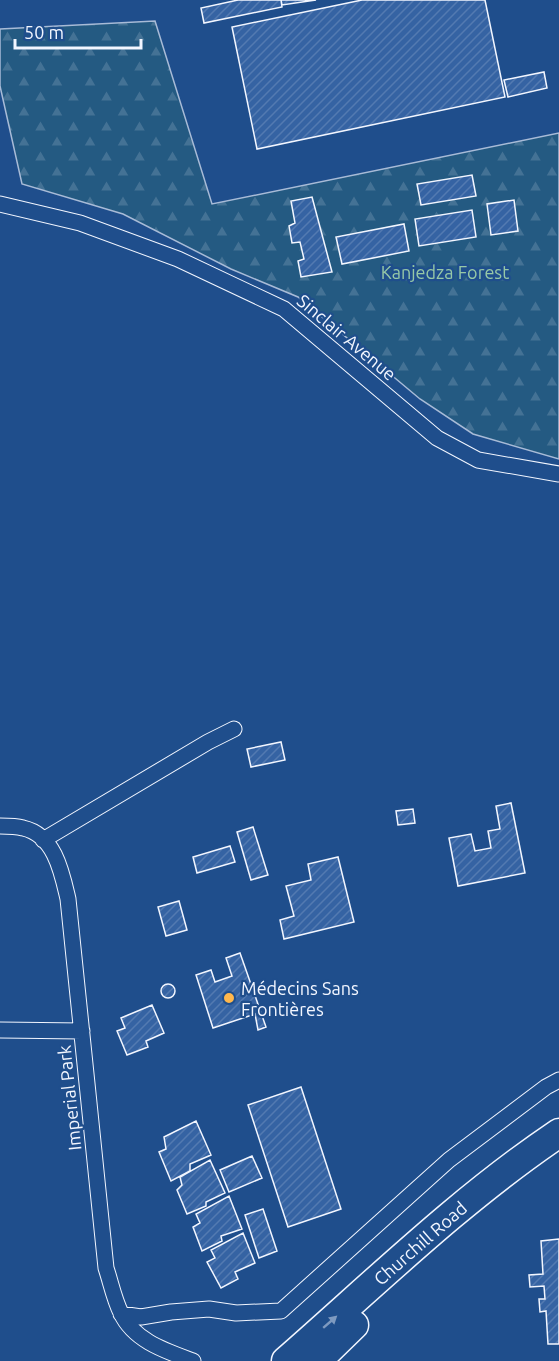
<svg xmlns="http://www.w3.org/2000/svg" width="559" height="1361" viewBox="0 0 559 1361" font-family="Ubuntu,sans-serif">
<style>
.forest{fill:url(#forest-firs);stroke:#a8bbd7;stroke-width:1.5}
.building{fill:url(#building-hatch);stroke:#f2f6ff;stroke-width:1.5}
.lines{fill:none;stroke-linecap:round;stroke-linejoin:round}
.street-casing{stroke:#f2f6ff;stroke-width:17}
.highway-casing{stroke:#f2f6ff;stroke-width:31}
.street{stroke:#1f4e8c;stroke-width:15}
.highway{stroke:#1f4e8c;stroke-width:28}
.oneway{fill:#7e9ac0}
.poi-dot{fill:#ffb74d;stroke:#1f4e8c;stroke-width:2}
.labels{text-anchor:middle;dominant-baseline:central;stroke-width:4.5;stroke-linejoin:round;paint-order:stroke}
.park-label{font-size:18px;fill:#97c8a6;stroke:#1f4e8c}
.street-label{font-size:18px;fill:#f2f6ff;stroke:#1f4e8c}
.poi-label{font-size:18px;fill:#f2f6ff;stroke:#1f4e8c;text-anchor:start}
</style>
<defs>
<pattern id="forest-firs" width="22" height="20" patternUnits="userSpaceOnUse" patternTransform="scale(1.5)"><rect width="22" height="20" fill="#245a82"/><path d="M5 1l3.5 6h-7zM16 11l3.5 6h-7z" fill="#447295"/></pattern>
<pattern id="building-hatch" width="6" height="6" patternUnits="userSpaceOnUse" patternTransform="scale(1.5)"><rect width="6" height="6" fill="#3563a3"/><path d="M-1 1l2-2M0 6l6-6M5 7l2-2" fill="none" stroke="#537ab1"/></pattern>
</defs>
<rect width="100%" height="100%" fill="#1f4e8c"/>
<path class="forest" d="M 155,21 L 212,204 L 559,133 L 559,459 L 473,434 L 420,399 L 298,297 L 231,269 L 123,214 L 22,184 L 0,86 L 0,29 Z"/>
<path class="building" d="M 238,0 L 281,0 L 282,7 L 204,23 L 201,8 Z
M 281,0 L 316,0 L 282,5 Z
M 362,0 L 485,0 L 505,97 L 257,149 L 232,27 Z
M 544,72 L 547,88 L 508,97 L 504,80 Z
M 472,175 L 476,196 L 421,205 L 417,184 Z
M 312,197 L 332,272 L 301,277 L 298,261 L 304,259 L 300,242 L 292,243 L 289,226 L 295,223 L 291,201 Z
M 514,200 L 518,231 L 491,235 L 487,204 Z
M 472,210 L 476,237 L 419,246 L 415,219 Z
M 404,224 L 409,251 L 342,264 L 336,237 Z
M 281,742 L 285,760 L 251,767 L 247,749 Z
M 511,803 L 525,873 L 458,886 L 449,838 L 471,834 L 475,851 L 491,848 L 488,831 L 500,829 L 496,806 Z
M 413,809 L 415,823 L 398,825 L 396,811 Z
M 253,827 L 268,875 L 251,880 L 237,832 Z
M 230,846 L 235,862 L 197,873 L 193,857 Z
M 338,857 L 354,922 L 284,939 L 280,920 L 294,916 L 286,886 L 311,880 L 308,864 Z
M 179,901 L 187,930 L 166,936 L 158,907 Z
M 240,953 L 266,1027 L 258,1030 L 255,1014 L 213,1028 L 196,975 L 211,970 L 215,982 L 232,976 L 226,958 Z
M161 991a7 7 0 1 1 14 0a7 7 0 1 1-14 0Z
M 152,1005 L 164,1033 L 146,1041 L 148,1047 L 127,1055 L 117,1031 L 125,1028 L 121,1018 Z
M 301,1087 L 341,1209 L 288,1227 L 248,1105 Z
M 196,1121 L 211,1155 L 190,1164 L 190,1171 L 171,1181 L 159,1152 L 166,1149 L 164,1137 Z
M 252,1156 L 262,1178 L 229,1192 L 220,1170 Z
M 210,1160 L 225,1193 L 206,1202 L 206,1206 L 187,1214 L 177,1190 L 182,1185 L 180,1177 Z
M 229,1196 L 242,1229 L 221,1236 L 222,1241 L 202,1251 L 193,1227 L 200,1223 L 196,1214 Z
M 263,1209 L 277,1251 L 259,1258 L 245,1215 Z
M 243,1233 L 255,1263 L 235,1272 L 238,1279 L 221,1288 L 207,1262 L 215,1258 L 211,1250 Z
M 559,1239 L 559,1344 L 548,1344 L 546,1311 L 540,1312 L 539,1299 L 545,1299 L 544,1286 L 530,1287 L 529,1275 L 543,1274 L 541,1241 Z"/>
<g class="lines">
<g class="street-casing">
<path id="street" d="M 0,204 L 80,223 L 178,259 L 284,309 L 437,438 L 478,460 L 559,474
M 0,826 C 8,826 16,826 23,828 C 55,835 62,873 68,899 L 106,1268 C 111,1283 114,1299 121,1313 C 134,1341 166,1351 193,1361
M 43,840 L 208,742 L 234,729
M 0,1030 L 82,1031
M 121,1314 L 141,1317 L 171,1312 L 209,1309 L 236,1313 L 281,1311 L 449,1160 L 546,1087 L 559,1080"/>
</g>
<g class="highway-casing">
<path id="highway" d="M 286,1361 C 375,1283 461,1199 559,1133
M 317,1361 L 354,1325"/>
</g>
<use href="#street" class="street"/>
<use href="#highway" class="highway"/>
</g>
<defs><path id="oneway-solid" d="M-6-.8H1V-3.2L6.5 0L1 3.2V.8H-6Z" transform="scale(1.5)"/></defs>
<use class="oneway" href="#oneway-solid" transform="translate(330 1322) rotate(-41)"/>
<circle class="poi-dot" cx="229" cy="998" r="6"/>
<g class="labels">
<g class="park-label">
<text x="445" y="272">Kanjedza Forest</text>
</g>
<g class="street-label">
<text transform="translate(347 337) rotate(40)">Sinclair Avenue</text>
<text transform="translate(69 1098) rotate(-96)">Imperial Park</text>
<text transform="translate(420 1243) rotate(-41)">Churchill Road</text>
</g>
<g class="poi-label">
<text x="241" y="988">Médecins Sans<tspan x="241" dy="21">Frontières</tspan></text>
</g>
</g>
<path d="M15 39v9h126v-9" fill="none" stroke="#f2f6ff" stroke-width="3"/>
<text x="24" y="39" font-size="18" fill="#f2f6ff" stroke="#1f4e8c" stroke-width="4.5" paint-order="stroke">50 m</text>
</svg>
